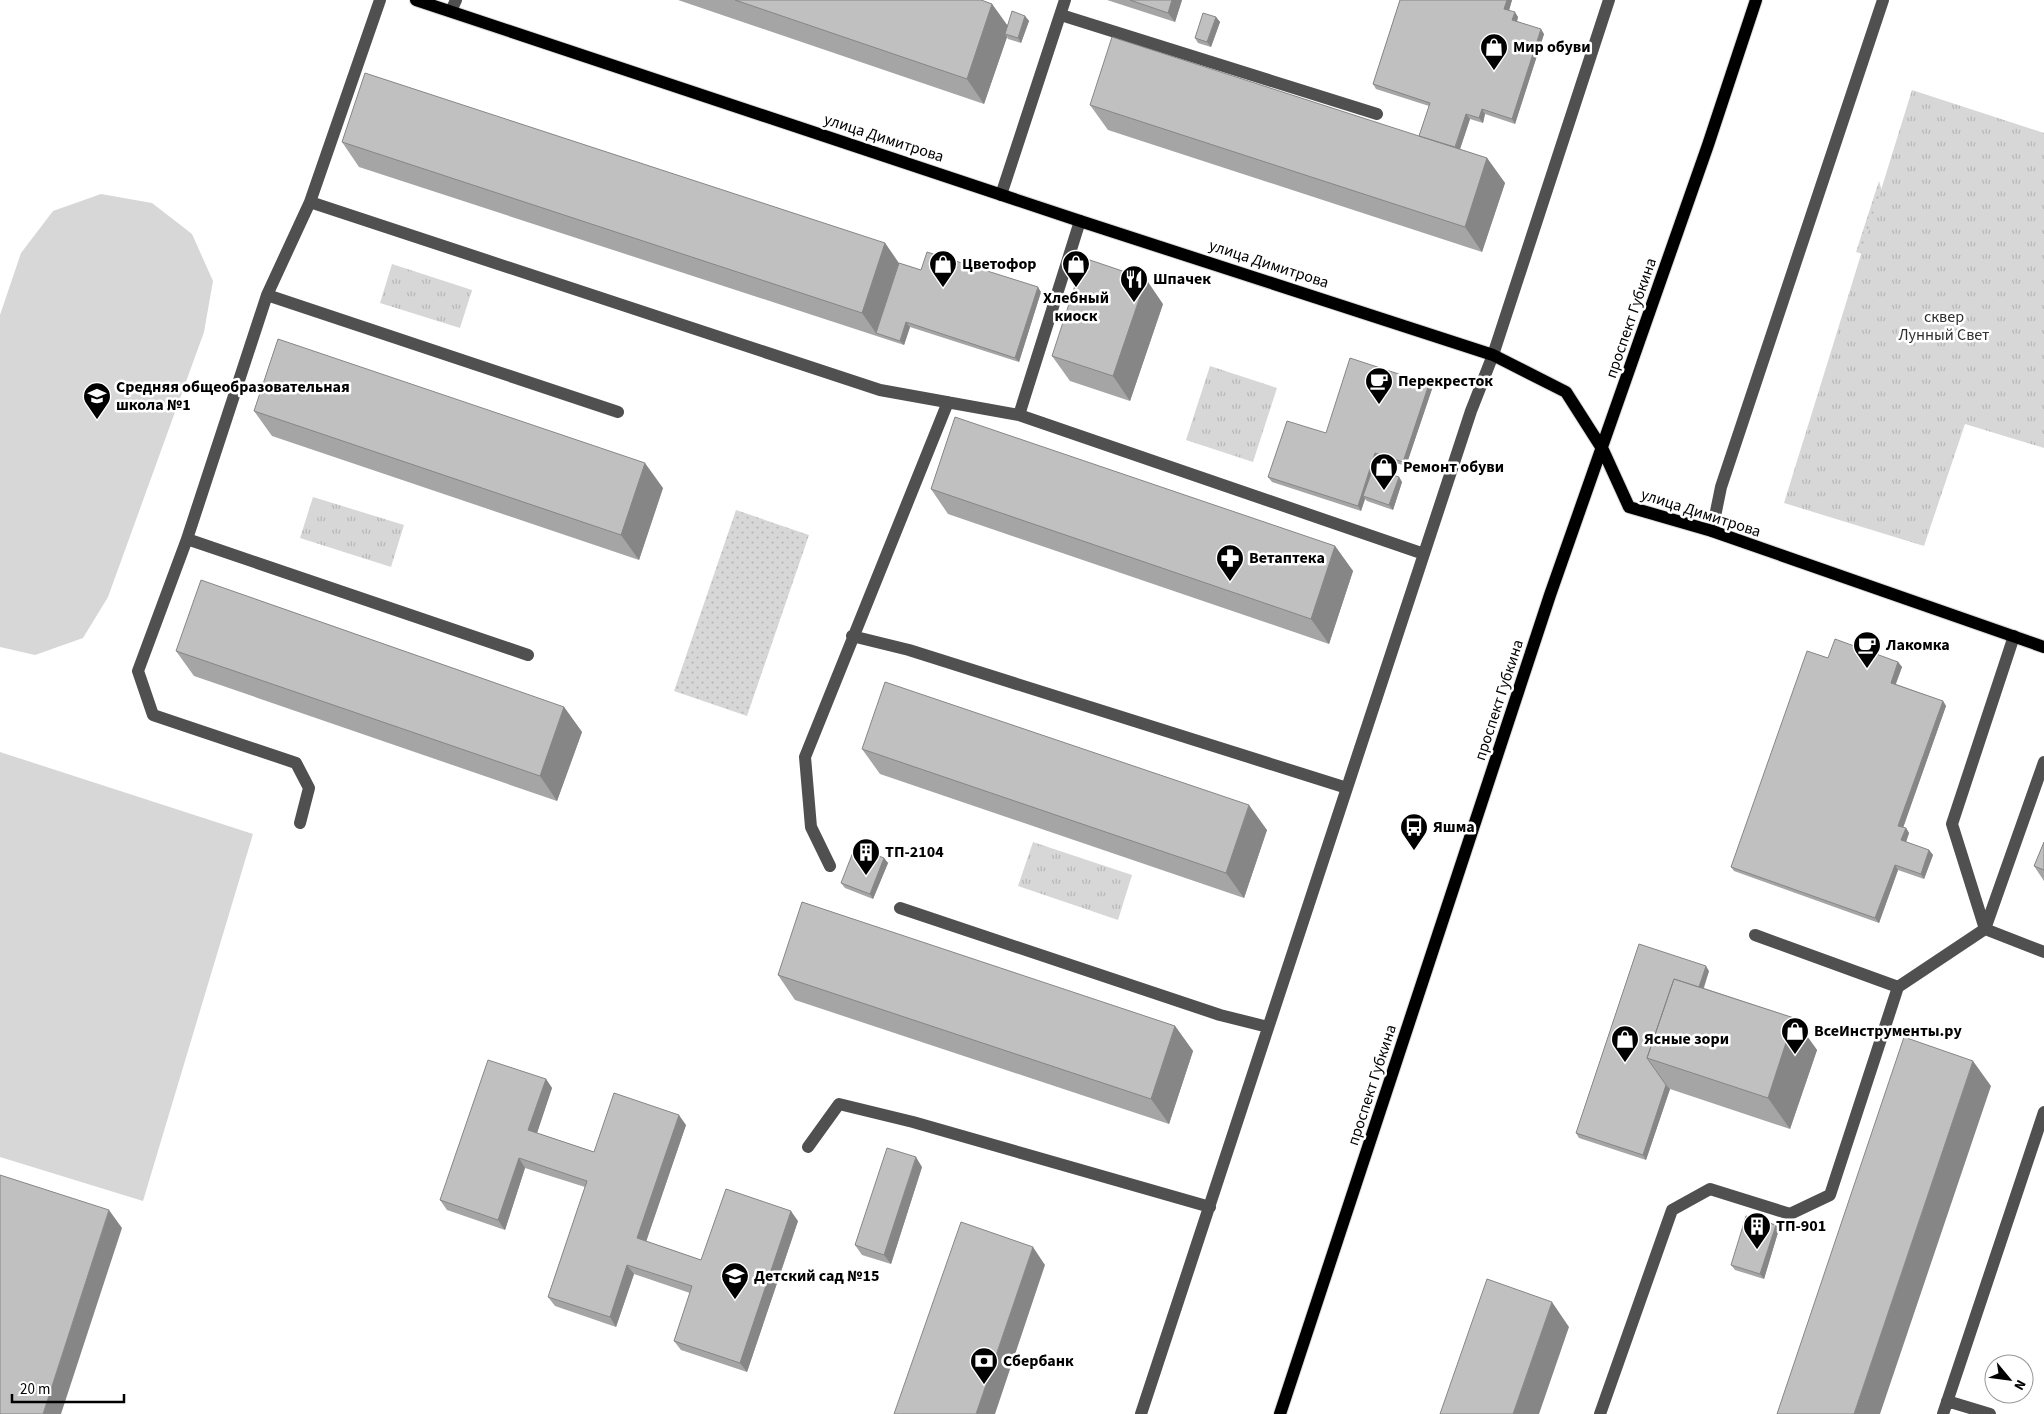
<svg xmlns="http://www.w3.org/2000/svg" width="2044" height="1414" viewBox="0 0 2044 1414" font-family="'Source Sans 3',sans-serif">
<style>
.grass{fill:url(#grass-dots)}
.park{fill:url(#park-tufts)}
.garden{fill:#d7d7d7}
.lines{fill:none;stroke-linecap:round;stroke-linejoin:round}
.major-casing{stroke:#dbdbdb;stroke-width:14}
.minor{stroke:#505050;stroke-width:12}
.major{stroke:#000;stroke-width:12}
.wall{fill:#a5a5a5}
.shaded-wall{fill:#868686}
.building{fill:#c0c0c0;stroke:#868686}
.labels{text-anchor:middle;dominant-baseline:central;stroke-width:5;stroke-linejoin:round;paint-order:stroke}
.poi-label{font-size:16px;font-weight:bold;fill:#000;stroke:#fff;text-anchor:start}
.street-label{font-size:16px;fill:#000;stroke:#fff}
.park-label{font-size:16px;fill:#2e2e2e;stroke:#fff}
</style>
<defs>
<pattern id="grass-dots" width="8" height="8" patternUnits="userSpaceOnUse" patternTransform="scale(1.25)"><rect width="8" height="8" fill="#d7d7d7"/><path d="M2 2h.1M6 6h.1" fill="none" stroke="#b7b7b7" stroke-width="1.8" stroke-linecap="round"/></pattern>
<pattern id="park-tufts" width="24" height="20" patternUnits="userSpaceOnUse" patternTransform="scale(1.25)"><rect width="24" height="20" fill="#d7d7d7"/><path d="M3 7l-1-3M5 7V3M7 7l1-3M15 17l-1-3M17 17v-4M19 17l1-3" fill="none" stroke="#b7b7b7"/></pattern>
</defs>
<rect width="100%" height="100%" fill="#fff"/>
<path class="grass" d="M 1879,181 L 1885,201 L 1866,255 L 1856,252 Z
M 736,510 L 809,535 L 747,716 L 674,691 Z"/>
<path class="park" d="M 1912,90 L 2044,133 L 2044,448 L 1965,424 L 1924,546 L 1784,503 Z
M 392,264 L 472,290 L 460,328 L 380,303 Z
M 1210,366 L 1277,388 L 1253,462 L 1186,440 Z
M 313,497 L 404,525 L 391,567 L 300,538 Z
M 1033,842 L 1132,875 L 1118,920 L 1018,886 Z"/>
<path class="garden" d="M 101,194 L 152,203 L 192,234 L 213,281 L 204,332 L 108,597 L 83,638 L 35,655 L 0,647 L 0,315 L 21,253 L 53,211 Z
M 0,752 L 253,834 L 143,1201 L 0,1157 Z"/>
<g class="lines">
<g class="major-casing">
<path id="major" d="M 416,0 L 1080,221 L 1493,355 L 1566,392 L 1603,450 L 1629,507 L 1712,531 L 2044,647
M 1280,1414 L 1550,595 L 1708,145 L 1756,0"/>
</g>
<path class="minor" d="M 451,11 L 456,0
M 1061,15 L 1377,114
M 1001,195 L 1065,0
M 310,202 L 880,390 L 1019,415 L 1424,554
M 267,295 L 618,412
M 1019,415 L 1080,221
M 1712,531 L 1721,487 L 1883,0
M 187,539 L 528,655
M 852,636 L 909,650 L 1347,788
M 2044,762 L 1985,929 L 2044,952
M 300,823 L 309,788 L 296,763 L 153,715 L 138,671 L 187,539 L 267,295 L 310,202 L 380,0
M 830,866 L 811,827 L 805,757 L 948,402
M 900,908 L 1220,1015 L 1268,1027
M 1755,935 L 1898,987 L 1985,929 L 1952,824 L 2014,636
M 808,1147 L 839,1104 L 913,1122 L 1210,1207
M 1947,1401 L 1990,1414
M 1141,1414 L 1471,411 L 1493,355 L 1609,0
M 1600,1414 L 1672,1210 L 1710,1189 L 1790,1214 L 1830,1195 L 1898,987
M 1943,1414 L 2044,1112"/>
<use href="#major" class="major"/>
</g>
<path class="wall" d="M 678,0 L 981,0 L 992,4 L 1007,25 L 1025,16 L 1029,21 L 1021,43 L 1008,39 L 1007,37 L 984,104 Z
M 1107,0 L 1182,0 L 1175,22 Z
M 1400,0 L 1512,0 L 1509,10 L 1518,17 L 1517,21 L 1544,34 L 1515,124 L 1485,114 L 1483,123 L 1470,119 L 1460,149 L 1487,158 L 1505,183 L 1482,252 L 1108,130 L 1090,105 L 1419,136 L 1429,106 L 1376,89 L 1373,84 Z
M 1216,17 L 1220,22 L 1211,47 L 1198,43 L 1195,38 Z
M 342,142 L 885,243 L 899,263 L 921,270 L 1041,292 L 1019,362 L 910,327 L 904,345 L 359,167 Z
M 1163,304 L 1130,401 L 1070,381 L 1052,356 Z
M 1429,384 L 1432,389 L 1406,466 L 1379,458 L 1375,469 L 1399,477 L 1402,482 L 1393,510 L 1367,501 L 1365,499 L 1361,511 L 1272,482 L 1268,477 L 1326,433 Z
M 254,411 L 663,488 L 639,560 L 272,436 Z
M 931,489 L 1335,546 L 1353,571 L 1329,644 L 948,514 Z
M 176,651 L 564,707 L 582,732 L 557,801 L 194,676 Z
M 1828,658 L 1898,662 L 1902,667 L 1896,684 L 1943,701 L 1946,706 L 1903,827 L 1906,828 L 1909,833 L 1906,842 L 1929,850 L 1933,855 L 1924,879 L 1898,870 L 1879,923 L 1734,871 L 1731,867 Z
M 862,749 L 1267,830 L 1244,898 L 880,774 Z
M 2044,842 L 2044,881 L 2034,866 Z
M 884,858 L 888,863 L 873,899 L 845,888 L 841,883 Z
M 1709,971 L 1704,988 L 1794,1018 L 1817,1050 L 1790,1129 L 1670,1089 L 1646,1160 L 1579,1138 L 1576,1133 Z
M 778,975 L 1175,1026 L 1193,1051 L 1169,1124 L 795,1000 Z
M 546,1079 L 552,1088 L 537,1133 L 594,1152 L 686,1125 L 646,1241 L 701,1260 L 798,1221 L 747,1372 L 681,1350 L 674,1341 L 690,1293 L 634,1274 L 616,1327 L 555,1306 L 548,1297 L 585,1187 L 525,1168 L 505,1230 L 447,1210 L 440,1200 Z
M 922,1167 L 891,1264 L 862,1255 L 855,1245 Z
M 1776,1225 L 1779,1229 L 1764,1279 L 1735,1270 L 1731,1265 Z"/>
<path class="shaded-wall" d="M 1172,0 L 1182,0 L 1175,22 L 1168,13 Z
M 1507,0 L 1512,0 L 1508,14 L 1504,9 Z
M 992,4 L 1010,29 L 1005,34 L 1007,37 L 984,104 L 967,79 Z
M 1515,12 L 1518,17 L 1516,25 L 1512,20 Z
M 1025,16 L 1029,21 L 1021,43 L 1018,38 Z
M 1216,17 L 1220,22 L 1211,47 L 1207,42 Z
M 1541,29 L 1544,34 L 1515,124 L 1512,119 Z
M 1482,109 L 1485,114 L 1483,123 L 1479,118 Z
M 1466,114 L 1470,119 L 1454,167 L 1451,162 Z
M 1487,158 L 1505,183 L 1482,252 L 1465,227 Z
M 885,243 L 902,268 L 876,333 L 862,313 Z
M 1146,279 L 1163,304 L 1130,401 L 1113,376 Z
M 1038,287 L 1041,292 L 1019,362 L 1015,358 Z
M 906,322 L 910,327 L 904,345 L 900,341 Z
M 1429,384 L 1432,389 L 1406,466 L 1403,462 Z
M 1375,453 L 1379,458 L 1366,497 L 1363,496 L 1365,499 L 1361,511 L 1358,506 Z
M 645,463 L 663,488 L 639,560 L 621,535 Z
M 1399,477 L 1402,482 L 1393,510 L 1389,505 Z
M 1335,546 L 1353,571 L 1329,644 L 1311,619 Z
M 1898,662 L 1902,667 L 1894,688 L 1891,683 Z
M 1943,701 L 1946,706 L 1902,831 L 1898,826 Z
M 564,707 L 582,732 L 557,801 L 540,776 Z
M 1249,805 L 1267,830 L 1244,898 L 1226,873 Z
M 1906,828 L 1909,833 L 1905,845 L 1901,840 Z
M 1929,850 L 1933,855 L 1924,879 L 1921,874 Z
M 884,858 L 888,863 L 873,899 L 870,894 Z
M 1895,865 L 1898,870 L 1879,923 L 1875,918 Z
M 1706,966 L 1709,971 L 1677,1067 L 1673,1066 Z
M 1794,1018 L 1817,1050 L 1790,1129 L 1768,1098 Z
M 1175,1026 L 1193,1051 L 1169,1124 L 1151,1099 Z
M 1973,1061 L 1991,1086 L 1880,1414 L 1854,1414 Z
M 546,1079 L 552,1088 L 535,1139 L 528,1130 Z
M 1666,1085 L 1670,1089 L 1646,1160 L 1643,1155 Z
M 679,1115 L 686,1125 L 644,1248 L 637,1238 Z
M 916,1157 L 922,1167 L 891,1264 L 884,1255 Z
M 519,1158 L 525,1168 L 505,1230 L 498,1220 Z
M 109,1210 L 122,1228 L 61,1414 L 43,1414 Z
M 791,1211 L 798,1221 L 747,1372 L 740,1363 Z
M 1776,1225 L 1779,1229 L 1764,1279 L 1760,1274 Z
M 1033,1247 L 1045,1265 L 995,1414 L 976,1414 Z
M 627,1265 L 634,1274 L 616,1327 L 610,1317 Z
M 1552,1302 L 1569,1327 L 1539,1414 L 1513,1414 Z"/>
<path class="building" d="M 735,0 L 981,0 L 992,4 L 967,79 Z
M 1130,0 L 1172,0 L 1168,13 Z
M 1400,0 L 1507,0 L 1504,9 L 1515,12 L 1512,20 L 1541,29 L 1512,119 L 1482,109 L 1479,118 L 1466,114 L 1455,147 L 1419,136 L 1430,103 L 1373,84 Z
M 1012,11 L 1025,16 L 1018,38 L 1005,34 Z
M 1203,13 L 1216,17 L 1207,42 L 1195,38 Z
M 1112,37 L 1487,158 L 1465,227 L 1090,105 Z
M 365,73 L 885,243 L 862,313 L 342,142 Z
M 927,252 L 1038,287 L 1015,358 L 906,322 L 900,341 L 876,333 L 899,263 L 921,270 Z
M 1084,258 L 1146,279 L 1113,376 L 1052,356 Z
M 278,339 L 645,463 L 621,535 L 254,411 Z
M 1350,358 L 1429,384 L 1403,462 L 1375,453 L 1358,506 L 1268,477 L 1287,421 L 1326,433 Z
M 955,417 L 1335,546 L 1311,619 L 931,489 Z
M 1373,468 L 1399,477 L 1389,505 L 1363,496 Z
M 201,580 L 564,707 L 540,776 L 176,651 Z
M 1835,639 L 1898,662 L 1891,683 L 1943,701 L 1898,826 L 1906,828 L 1901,840 L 1929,850 L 1921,874 L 1895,865 L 1875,918 L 1731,867 L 1807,651 L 1828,658 Z
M 885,682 L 1249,805 L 1226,873 L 862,749 Z
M 2044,842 L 2044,870 L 2034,866 Z
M 855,847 L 884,858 L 870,894 L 841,883 Z
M 802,902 L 1175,1026 L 1151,1099 L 778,975 Z
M 1639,944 L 1706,966 L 1699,987 L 1674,979 L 1647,1058 L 1666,1085 L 1643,1155 L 1576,1133 Z
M 1674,979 L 1794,1018 L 1768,1098 L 1647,1058 Z
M 1904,1037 L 1973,1061 L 1854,1414 L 1777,1414 Z
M 488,1060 L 546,1079 L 528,1130 L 594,1152 L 614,1093 L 679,1115 L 637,1238 L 701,1260 L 726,1189 L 791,1211 L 740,1363 L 674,1341 L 692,1286 L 627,1265 L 610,1317 L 548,1297 L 587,1181 L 519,1158 L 498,1220 L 440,1200 Z
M 887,1148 L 916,1157 L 884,1255 L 855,1245 Z
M 0,1175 L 109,1210 L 43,1414 L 0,1414 Z
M 1746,1216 L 1776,1225 L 1760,1274 L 1731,1265 Z
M 961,1222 L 1033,1247 L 976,1414 L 894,1414 Z
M 1487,1279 L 1552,1302 L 1513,1414 L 1440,1414 Z"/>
<defs>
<g id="shop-pin" transform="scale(1.4375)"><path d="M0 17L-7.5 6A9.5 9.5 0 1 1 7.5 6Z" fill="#000" stroke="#fff"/><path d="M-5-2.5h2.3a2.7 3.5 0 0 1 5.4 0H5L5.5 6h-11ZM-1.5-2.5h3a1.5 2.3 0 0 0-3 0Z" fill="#fff"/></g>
<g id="restaurant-pin" transform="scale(1.4375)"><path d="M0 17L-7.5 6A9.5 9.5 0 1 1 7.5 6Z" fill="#000" stroke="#fff"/><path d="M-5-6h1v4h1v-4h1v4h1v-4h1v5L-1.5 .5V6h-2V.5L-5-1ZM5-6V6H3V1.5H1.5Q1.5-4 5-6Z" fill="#fff"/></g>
<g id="cafe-pin" transform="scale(1.4375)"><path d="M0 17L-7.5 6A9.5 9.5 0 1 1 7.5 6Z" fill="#000" stroke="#fff"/><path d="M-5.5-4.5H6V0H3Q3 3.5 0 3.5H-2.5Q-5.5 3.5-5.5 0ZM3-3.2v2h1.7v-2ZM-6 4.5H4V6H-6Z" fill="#fff"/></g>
<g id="school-pin" transform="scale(1.4375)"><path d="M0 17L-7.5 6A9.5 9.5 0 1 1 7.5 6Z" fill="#000" stroke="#fff"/><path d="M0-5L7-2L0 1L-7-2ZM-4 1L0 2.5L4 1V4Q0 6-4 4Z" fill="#fff"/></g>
<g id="pharmacy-pin" transform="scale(1.4375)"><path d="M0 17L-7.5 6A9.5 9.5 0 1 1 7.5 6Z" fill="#000" stroke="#fff"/><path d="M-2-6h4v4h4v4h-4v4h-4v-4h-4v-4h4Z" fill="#fff"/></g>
<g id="bus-pin" transform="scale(1.4375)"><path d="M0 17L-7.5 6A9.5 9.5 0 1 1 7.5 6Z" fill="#000" stroke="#fff"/><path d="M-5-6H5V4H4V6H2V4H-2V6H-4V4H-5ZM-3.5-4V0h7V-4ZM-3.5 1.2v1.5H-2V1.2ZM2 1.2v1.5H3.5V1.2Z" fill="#fff"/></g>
<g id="building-pin" transform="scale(1.4375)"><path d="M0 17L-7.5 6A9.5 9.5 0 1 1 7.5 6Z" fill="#000" stroke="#fff"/><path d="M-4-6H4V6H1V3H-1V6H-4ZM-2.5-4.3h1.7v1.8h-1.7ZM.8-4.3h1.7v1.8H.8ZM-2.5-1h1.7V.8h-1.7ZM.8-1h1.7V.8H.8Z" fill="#fff"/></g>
<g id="bank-pin" transform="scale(1.4375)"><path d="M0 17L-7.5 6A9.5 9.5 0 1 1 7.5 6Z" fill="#000" stroke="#fff"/><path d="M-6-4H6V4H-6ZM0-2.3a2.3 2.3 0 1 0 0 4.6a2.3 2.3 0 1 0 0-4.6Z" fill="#fff"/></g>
</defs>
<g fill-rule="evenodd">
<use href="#shop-pin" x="1494" y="47"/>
<use href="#shop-pin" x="943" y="264"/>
<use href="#shop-pin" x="1076" y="264"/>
<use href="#restaurant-pin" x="1134" y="279"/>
<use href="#cafe-pin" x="1379" y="381"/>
<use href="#school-pin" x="97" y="396"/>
<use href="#shop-pin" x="1384" y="467"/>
<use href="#pharmacy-pin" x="1230" y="558"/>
<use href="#cafe-pin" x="1867" y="645"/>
<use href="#bus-pin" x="1414" y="827"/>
<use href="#building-pin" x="866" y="852"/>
<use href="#shop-pin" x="1795" y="1031"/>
<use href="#shop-pin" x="1625" y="1039"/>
<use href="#building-pin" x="1757" y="1226"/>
<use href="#school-pin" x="735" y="1276"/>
<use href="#bank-pin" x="984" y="1361"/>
</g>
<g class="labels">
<g class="poi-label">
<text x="1513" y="47">Мир обуви</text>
<text x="962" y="264">Цветофор</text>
<text x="1153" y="279">Шпачек</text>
<text x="1076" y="298" text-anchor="middle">Хлебный<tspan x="1076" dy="18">киоск</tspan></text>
<text x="1398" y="381">Перекресток</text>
<text x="116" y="387">Средняя общеобразовательная<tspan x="116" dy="18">школа №1</tspan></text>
<text x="1403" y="467">Ремонт обуви</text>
<text x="1249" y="558">Ветаптека</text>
<text x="1886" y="645">Лакомка</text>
<text x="1433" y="827">Яшма</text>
<text x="885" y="852">ТП-2104</text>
<text x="1814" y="1031">ВсеИнструменты.ру</text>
<text x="1644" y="1039">Ясные зори</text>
<text x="1776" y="1226">ТП-901</text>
<text x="754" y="1276">Детский сад №15</text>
<text x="1003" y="1361">Сбербанк</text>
</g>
<g class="street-label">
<text transform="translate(884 138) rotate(18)">улица Димитрова</text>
<text transform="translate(1269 264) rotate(18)">улица Димитрова</text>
<text transform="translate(1631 318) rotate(-71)">проспект Губкина</text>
<text transform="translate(1701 513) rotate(18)">улица Димитрова</text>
<text transform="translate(1499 700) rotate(-72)">проспект Губкина</text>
<text transform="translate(1372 1085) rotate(-72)">проспект Губкина</text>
</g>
<g class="park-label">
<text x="1944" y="317">сквер<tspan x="1944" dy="18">Лунный Свет</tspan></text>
</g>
</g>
<g transform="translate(2009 1379) rotate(119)"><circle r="24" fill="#ffffff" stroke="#999999"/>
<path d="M0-4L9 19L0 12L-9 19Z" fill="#000000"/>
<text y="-8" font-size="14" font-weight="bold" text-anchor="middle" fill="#000000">N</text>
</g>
<path d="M12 1394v8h112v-8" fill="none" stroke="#000000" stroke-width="2.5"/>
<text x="20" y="1394" font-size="15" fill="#000000" stroke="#ffffff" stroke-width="4" paint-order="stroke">20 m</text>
</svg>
